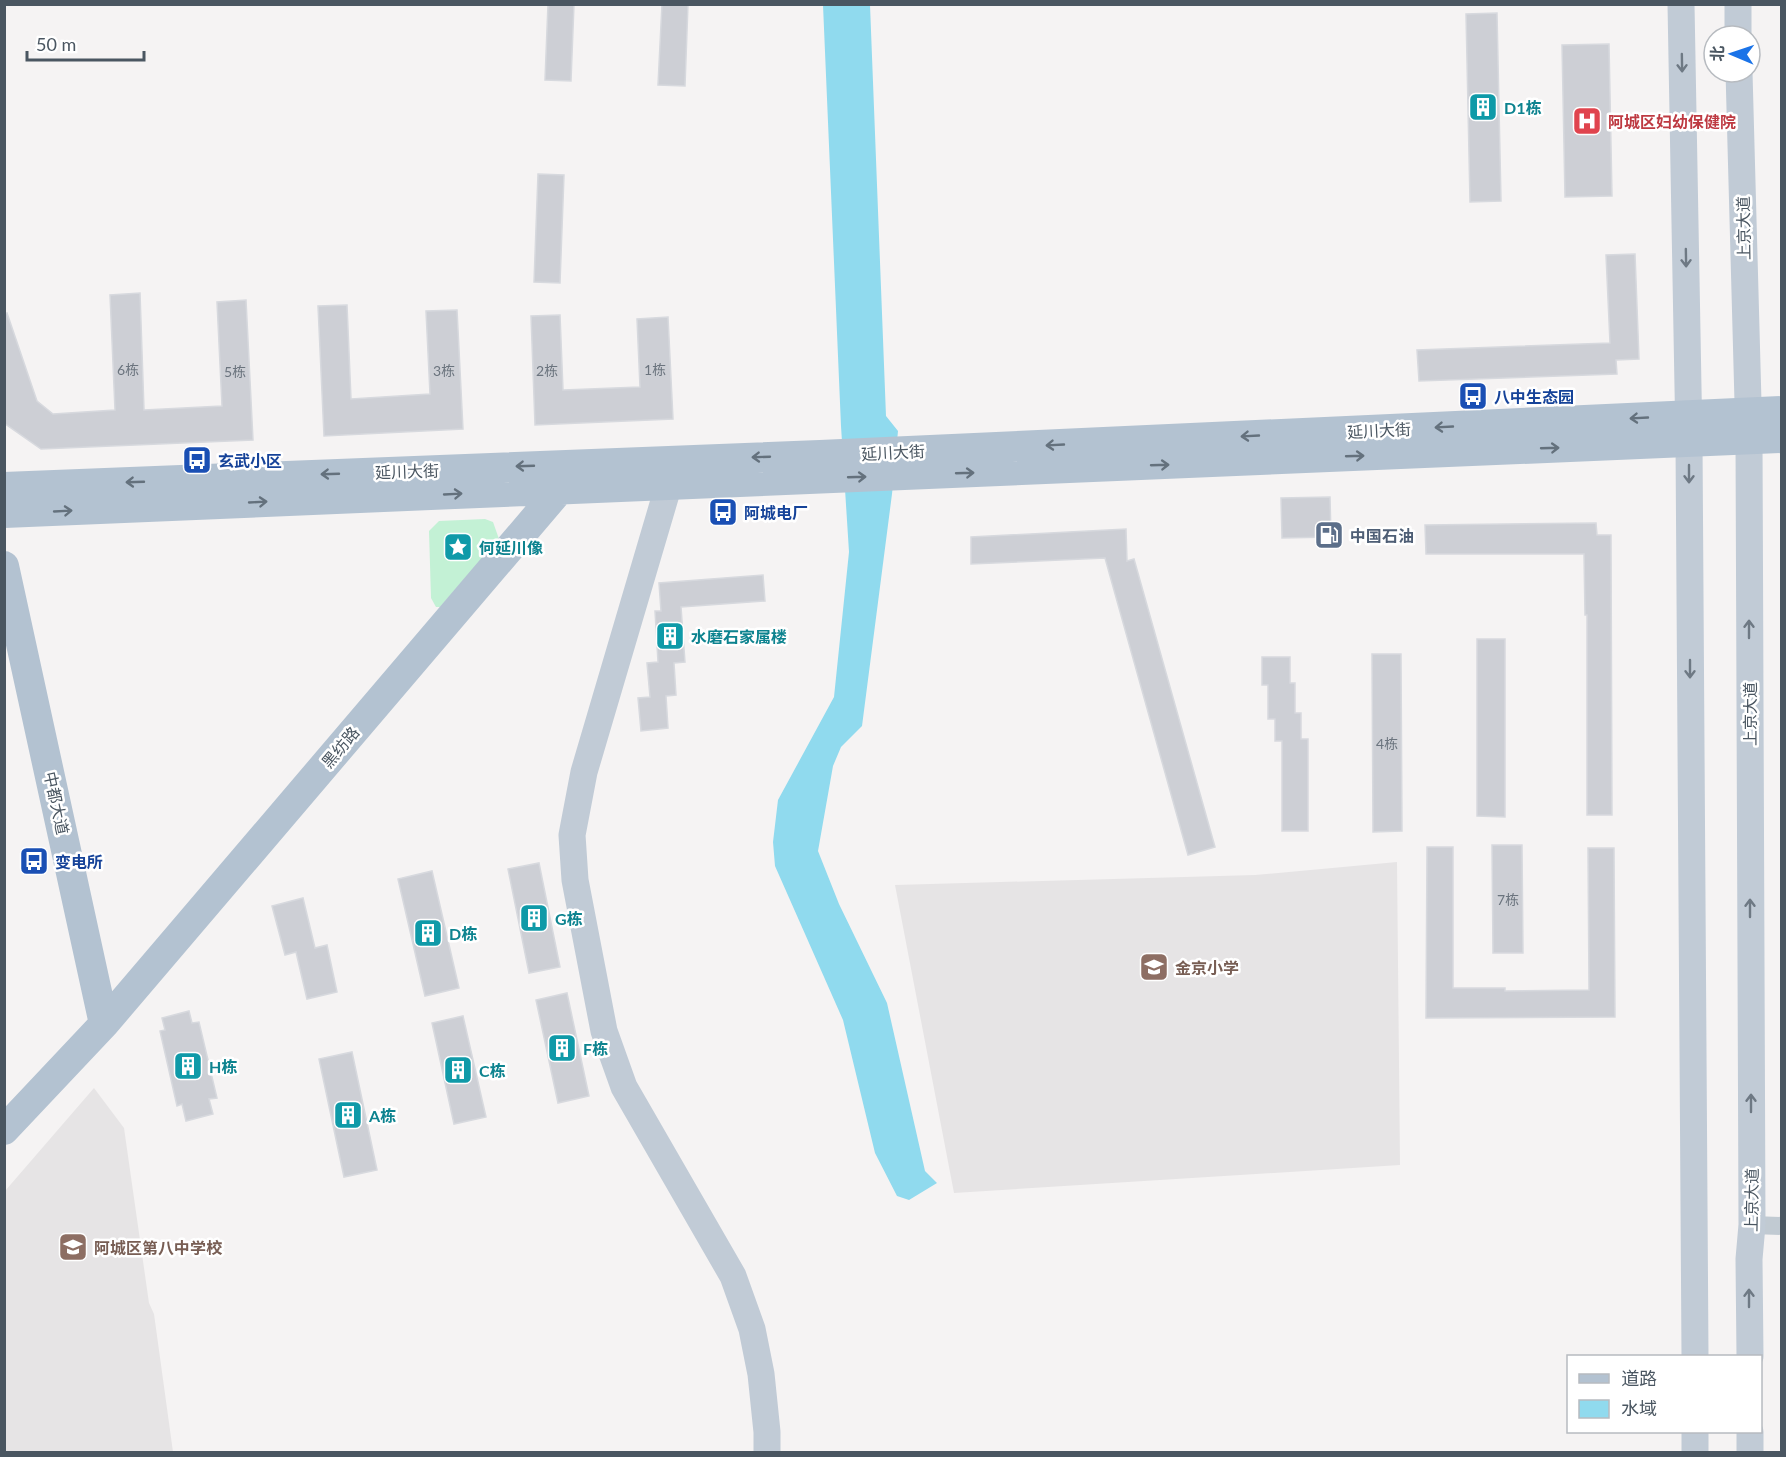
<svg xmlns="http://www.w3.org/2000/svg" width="1786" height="1457" viewBox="0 0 1786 1457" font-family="Lato,'Noto Sans SC',sans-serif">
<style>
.education{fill:#e6e4e5}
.green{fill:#c3f1d5}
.water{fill:#90daee}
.building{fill:#cdcfd5;stroke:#d7d9de;stroke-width:1.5}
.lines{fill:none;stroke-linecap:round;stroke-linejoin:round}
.street{stroke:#c1cad2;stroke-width:18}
.secondary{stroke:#c1cbd6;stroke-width:27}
.primary{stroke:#b3c2d1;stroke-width:30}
.oneway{stroke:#6e7984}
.oneway2{stroke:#64717d}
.labels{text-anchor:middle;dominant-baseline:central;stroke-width:5;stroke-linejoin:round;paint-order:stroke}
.number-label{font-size:14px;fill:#6b747e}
.culture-label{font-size:16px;font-weight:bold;fill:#0d838f;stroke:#fff;text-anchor:start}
.health-label{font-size:16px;font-weight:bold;fill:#be3a42;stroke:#fff;text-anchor:start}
.street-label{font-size:16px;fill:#4a5661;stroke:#fff}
.transit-label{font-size:16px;font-weight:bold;fill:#164399;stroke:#fff;text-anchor:start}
.service-label{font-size:16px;font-weight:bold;fill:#4e5e75;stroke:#fff;text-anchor:start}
.education-label{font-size:16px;font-weight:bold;fill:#785e54;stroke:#fff;text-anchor:start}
</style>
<rect width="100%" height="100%" fill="#f5f3f3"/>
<path class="education" d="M 1397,862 L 1400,1165 L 954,1193 L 895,885 L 1255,875 Z
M 94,1088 L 124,1128 L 149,1303 L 154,1314 L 173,1452 L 5,1452 L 5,1191 Z"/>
<path class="green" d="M 485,519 L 493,522 L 499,539 L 440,607 L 436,607 L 431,598 L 429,531 L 439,521 Z"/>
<path class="water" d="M 823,5 L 870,5 L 886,416 L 898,431 L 892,494 L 862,726 L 841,747 L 833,766 L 818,851 L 839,904 L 887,1003 L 925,1171 L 937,1183 L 909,1200 L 897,1196 L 875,1153 L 843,1020 L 775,866 L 773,842 L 778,800 L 834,697 L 849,552 L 841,426 Z"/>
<path class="building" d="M 548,4 L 574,4 L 571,81 L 545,80 Z
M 662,4 L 688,4 L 685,86 L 658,85 Z
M 1497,13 L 1501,201 L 1470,202 L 1466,14 Z
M 1609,44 L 1612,196 L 1565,197 L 1562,45 Z
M 538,174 L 564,175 L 560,283 L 534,282 Z
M 1635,254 L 1639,359 L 1616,360 L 1617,374 L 1419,381 L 1417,350 L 1610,343 L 1606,255 Z
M 140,293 L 144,410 L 222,406 L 217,302 L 246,300 L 253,440 L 41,449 L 4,423 L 4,314 L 7,313 L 37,401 L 53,414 L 115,410 L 110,295 Z
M 347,305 L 351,399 L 430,394 L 426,311 L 457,310 L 463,429 L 324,436 L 318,306 Z
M 560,315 L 563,390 L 640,387 L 637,319 L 668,317 L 673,419 L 535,425 L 531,316 Z
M 1330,497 L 1331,537 L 1282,538 L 1281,498 Z
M 1596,523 L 1597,535 L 1611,535 L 1612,815 L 1587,815 L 1587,615 L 1585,615 L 1584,554 L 1426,554 L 1425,525 Z
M 1126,529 L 1127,561 L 1134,559 L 1215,847 L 1188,855 L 1105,558 L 971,564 L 971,537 Z
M 763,575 L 765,601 L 681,607 L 685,662 L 674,663 L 676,695 L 666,696 L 668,728 L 641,731 L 638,698 L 650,697 L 647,663 L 658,662 L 655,611 L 661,611 L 659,583 Z
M 1477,639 L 1505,639 L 1505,817 L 1477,816 Z
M 1372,654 L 1401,654 L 1402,831 L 1373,832 Z
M 1262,657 L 1290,657 L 1290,683 L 1295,683 L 1295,713 L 1301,713 L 1301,739 L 1308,739 L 1308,831 L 1282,831 L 1282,741 L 1275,741 L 1275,719 L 1268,719 L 1268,685 L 1262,685 Z
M 1492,845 L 1522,845 L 1523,953 L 1493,953 Z
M 1427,847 L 1453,847 L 1453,988 L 1505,988 L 1505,991 L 1589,990 L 1588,848 L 1614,848 L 1615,1017 L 1426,1018 Z
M 539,863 L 560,967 L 529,973 L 508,869 Z
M 432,871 L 459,988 L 425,996 L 398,879 Z
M 303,898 L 315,948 L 327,945 L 337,992 L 307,999 L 296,952 L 285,955 L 272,906 Z
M 567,993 L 589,1096 L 558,1103 L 536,1000 Z
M 189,1011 L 192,1023 L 199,1022 L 217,1098 L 209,1099 L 213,1114 L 186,1121 L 182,1104 L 177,1106 L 160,1031 L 165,1030 L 162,1018 Z
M 463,1016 L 486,1117 L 454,1124 L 432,1023 Z
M 352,1052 L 377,1170 L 344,1177 L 319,1059 Z"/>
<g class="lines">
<path class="street" d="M 1752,1225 L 1782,1226"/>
<path class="secondary" d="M 1681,4 L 1689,442 L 1695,1356
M 1738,4 L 1738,36
M 1739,72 L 1749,439 L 1752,1225 L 1749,1259 L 1750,1356
M 674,467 L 584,772 L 572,835 L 575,880 L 604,1031 L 624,1087 L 733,1276 L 752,1329 L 761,1374 L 767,1432 L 767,1452
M 1695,1432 L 1695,1452
M 1750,1432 L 1750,1452"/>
<path class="primary" d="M 4,487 L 820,455 L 1782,411
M 4,513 L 1782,438
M 4,566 L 104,1024
M 4,1130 L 104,1024 L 560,489 L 560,476"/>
</g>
<defs><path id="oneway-shaft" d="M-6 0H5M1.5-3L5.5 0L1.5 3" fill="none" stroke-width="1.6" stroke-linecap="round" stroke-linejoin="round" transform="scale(1.5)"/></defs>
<g class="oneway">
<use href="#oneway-shaft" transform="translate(1682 63) rotate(89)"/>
<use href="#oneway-shaft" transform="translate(1686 258) rotate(89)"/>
<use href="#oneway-shaft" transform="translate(1689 474) rotate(90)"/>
<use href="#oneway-shaft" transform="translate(1749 629) rotate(-90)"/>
<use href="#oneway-shaft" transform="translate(1690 669) rotate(90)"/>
<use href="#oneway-shaft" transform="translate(1750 908) rotate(-90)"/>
<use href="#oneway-shaft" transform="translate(1751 1103) rotate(-90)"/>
<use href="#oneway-shaft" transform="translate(1749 1298) rotate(-90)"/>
</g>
<g class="oneway2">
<use href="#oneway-shaft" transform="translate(1639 418) rotate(177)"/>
<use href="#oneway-shaft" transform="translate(1444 427) rotate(177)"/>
<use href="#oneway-shaft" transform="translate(1250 436) rotate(177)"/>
<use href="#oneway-shaft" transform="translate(1055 445) rotate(177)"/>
<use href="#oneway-shaft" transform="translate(1550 448) rotate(-2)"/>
<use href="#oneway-shaft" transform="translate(1355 456) rotate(-2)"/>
<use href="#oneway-shaft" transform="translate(761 457) rotate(178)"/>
<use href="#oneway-shaft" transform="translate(1160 465) rotate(-2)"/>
<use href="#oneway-shaft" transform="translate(525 466) rotate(178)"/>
<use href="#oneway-shaft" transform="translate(965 473) rotate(-2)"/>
<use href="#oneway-shaft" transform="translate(330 474) rotate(178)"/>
<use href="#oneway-shaft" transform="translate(857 477) rotate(-2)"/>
<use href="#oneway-shaft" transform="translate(135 482) rotate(178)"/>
<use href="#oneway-shaft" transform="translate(453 494) rotate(-3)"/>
<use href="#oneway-shaft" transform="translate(258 502) rotate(-3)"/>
<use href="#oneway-shaft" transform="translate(63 511) rotate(-3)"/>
</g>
<defs>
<g id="building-square" transform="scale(1.5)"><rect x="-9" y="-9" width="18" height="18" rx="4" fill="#0f9aa8" stroke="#fff"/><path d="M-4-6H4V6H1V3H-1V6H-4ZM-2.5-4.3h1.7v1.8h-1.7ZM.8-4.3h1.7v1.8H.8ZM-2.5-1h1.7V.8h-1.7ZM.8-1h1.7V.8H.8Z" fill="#fff"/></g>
<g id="hospital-square" transform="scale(1.5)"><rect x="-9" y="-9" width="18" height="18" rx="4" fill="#e0444e" stroke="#fff"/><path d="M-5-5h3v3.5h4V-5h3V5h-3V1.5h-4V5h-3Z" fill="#fff"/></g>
<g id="bus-square" transform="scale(1.5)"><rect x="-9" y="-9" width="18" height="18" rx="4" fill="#1a4fb4" stroke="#fff"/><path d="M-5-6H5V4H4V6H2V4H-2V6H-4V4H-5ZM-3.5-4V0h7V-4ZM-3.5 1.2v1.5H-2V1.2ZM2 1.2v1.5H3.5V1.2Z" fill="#fff"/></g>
<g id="fuel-square" transform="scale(1.5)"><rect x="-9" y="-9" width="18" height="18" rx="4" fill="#5c6f8a" stroke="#fff"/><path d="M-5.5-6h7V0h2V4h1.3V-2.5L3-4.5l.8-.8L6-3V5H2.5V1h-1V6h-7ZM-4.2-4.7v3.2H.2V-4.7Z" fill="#fff"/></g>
<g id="sight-square" transform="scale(1.5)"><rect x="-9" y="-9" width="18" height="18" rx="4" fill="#0f9aa8" stroke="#fff"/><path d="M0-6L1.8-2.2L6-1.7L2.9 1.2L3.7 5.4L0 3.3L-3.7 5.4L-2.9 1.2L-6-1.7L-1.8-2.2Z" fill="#fff"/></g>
<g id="school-square" transform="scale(1.5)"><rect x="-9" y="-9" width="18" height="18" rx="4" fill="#8d6e63" stroke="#fff"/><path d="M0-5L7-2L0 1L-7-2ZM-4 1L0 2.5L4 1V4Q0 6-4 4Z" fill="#fff"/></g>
</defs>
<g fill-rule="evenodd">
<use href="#building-square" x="1483" y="107"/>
<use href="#hospital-square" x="1587" y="121"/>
<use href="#bus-square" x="1473" y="396"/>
<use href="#bus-square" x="197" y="460"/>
<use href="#bus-square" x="723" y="512"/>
<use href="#fuel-square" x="1329" y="535"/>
<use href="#sight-square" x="458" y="547"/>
<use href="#building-square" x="670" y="636"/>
<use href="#bus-square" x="34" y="861"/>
<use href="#building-square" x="534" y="918"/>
<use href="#building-square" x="428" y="933"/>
<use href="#school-square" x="1154" y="967"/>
<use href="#building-square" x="562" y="1048"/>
<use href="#building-square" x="188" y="1066"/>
<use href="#building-square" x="458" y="1070"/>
<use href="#building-square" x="348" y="1115"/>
<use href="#school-square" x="73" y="1247"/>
</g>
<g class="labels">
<g class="number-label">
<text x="128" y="369">6栋</text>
<text x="655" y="369">1栋</text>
<text x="444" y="370">3栋</text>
<text x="547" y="370">2栋</text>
<text x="235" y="371">5栋</text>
<text x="1387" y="743">4栋</text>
<text x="1508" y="899">7栋</text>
</g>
<g class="culture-label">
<text x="1504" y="107">D1栋</text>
<text x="479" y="547">何延川像</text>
<text x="691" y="636">水磨石家属楼</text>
<text x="555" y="918">G栋</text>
<text x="449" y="933">D栋</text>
<text x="583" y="1048">F栋</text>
<text x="209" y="1066">H栋</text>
<text x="479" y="1070">C栋</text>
<text x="369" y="1115">A栋</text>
</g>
<g class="health-label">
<text x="1608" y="121">阿城区妇幼保健院</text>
</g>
<g class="street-label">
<text transform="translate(1743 228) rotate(-91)">上京大道</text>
<text transform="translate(1379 430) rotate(-3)">延川大街</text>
<text transform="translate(893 452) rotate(-3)">延川大街</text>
<text transform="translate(407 471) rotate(-2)">延川大街</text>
<text transform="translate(1749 714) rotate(-90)">上京大道</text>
<text transform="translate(340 747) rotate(-50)">黑纺路</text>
<text transform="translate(57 803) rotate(78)">中都大道</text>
<text transform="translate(1751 1200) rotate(-89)">上京大道</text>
</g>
<g class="transit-label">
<text x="1494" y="396">八中生态园</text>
<text x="218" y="460">玄武小区</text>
<text x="744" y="512">阿城电厂</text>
<text x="55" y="861">变电所</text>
</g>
<g class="service-label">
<text x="1350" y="535">中国石油</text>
</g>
<g class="education-label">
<text x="1175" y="967">金京小学</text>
<text x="94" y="1247">阿城区第八中学校</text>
</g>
</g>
<rect width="1786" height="1457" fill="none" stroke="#4a5661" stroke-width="12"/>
<rect x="1567" y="1355" width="195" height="78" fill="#ffffff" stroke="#b7bbc0" stroke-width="1.5"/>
<rect x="1579" y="1374" width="30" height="9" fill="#b3c2d1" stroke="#b7bbc0" stroke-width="1.5"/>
<text x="1621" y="1385" font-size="18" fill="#4a5661">道路</text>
<rect x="1579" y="1400" width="30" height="18" fill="#90daee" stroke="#b7bbc0" stroke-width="1.5"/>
<text x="1621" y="1415" font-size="18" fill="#4a5661">水域</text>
<g transform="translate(1732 54) rotate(272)"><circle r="28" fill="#ffffff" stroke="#b7bbc0" stroke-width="1.5"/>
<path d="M0-4.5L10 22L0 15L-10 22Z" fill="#1a73e8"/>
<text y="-9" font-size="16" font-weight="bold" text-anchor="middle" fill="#4a5661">北</text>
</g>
<path d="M27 51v9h117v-9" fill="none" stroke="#4a5661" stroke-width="3"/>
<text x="36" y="51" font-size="18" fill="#4a5661" stroke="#ffffff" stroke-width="4.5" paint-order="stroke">50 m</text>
</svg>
